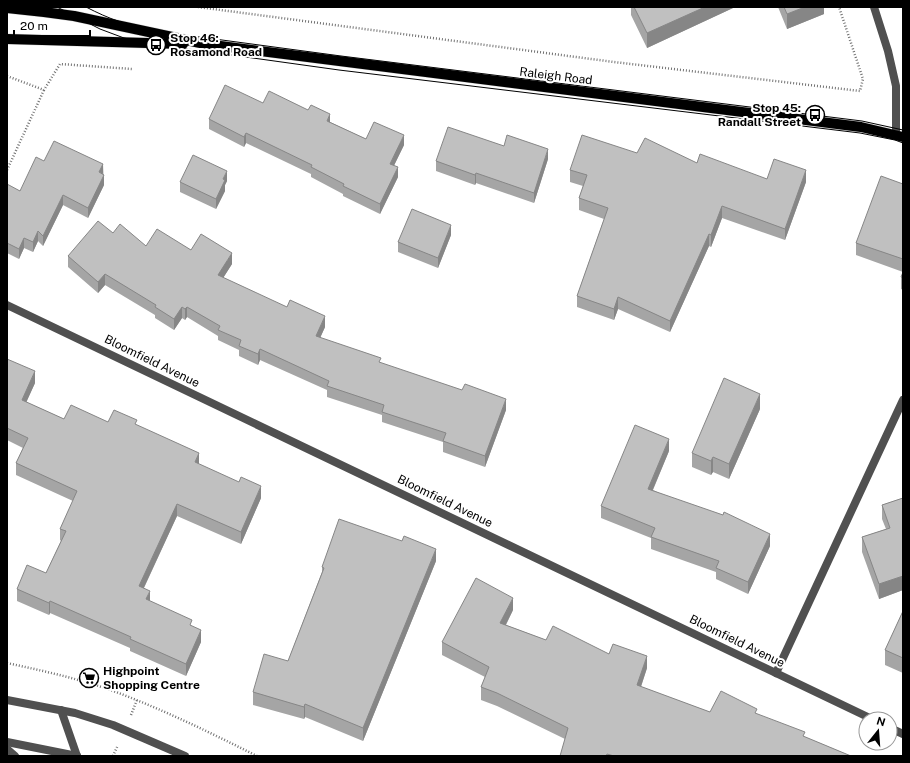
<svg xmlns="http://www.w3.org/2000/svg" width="910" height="763" viewBox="0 0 910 763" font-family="'Public Sans',sans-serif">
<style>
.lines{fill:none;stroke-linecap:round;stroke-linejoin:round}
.primary-casing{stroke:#dbdbdb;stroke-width:11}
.path{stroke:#727272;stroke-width:2.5;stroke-dasharray:1 2;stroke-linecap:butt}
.service{stroke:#505050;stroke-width:8}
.minor{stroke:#505050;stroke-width:8}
.primary{stroke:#000;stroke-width:10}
.tram{stroke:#000;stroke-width:1}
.wall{fill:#a5a5a5}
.shaded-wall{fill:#868686}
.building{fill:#c0c0c0;stroke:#868686}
.labels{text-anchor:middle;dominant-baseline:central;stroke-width:4;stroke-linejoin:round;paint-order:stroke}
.poi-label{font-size:12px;font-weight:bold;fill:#000;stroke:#fff;text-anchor:start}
.street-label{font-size:12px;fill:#000;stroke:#fff}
</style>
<rect width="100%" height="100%" fill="#fff"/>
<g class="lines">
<g class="primary-casing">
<path id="primary" d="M 7,8 L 44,12 L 74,16 L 205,44 L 861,127 L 903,137
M 7,39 L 183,44"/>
</g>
<path class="path" d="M 198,7 L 614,62 L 860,91 L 863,79 L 839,7
M 7,76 L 44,90 L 60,64 L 132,69
M 7,170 L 44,90
M 7,663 C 44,671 80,679 116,692 C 164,710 211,733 257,756
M 131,715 L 137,700
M 113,756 L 118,745"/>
<path class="service" d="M 776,673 L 903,400
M 61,710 L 77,756
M 7,749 L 15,756"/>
<path class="minor" d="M 874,7 L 888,51 L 896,86 L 896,134
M 7,305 L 872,719
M 7,700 L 75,713 L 113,725 L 185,756
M 890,728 L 903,734
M 7,742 L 77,756"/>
<use href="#primary" class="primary"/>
<path class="tram" d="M 57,7 L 100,29 L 124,38 L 145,43 L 339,70 L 860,133 L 895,140 L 903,143
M 86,7 C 109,19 129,26 155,31 L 341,56 L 862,121 L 903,130"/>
</g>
<path class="wall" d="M 631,7 L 733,7 L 733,8 L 647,48 L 631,15 Z
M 778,7 L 824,7 L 824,14 L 787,29 Z
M 209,119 L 330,122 L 366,139 L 404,145 L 394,165 L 398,177 L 380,214 L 343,196 L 343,194 L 311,177 L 311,174 L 246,143 L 244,147 L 209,129 Z
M 504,146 L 548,159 L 534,203 L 476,183 L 475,185 L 436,171 L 436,161 Z
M 637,153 L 697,163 L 767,179 L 806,182 L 785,240 L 722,218 L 711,247 L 709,246 L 670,332 L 618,309 L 614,320 L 577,307 L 577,296 L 604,219 L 579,210 L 579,198 L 583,186 L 570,182 L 570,170 Z
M 44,161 L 103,164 L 104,185 L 88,218 L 63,205 L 43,246 L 38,241 L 33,252 L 24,248 L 19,259 L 7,253 L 7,185 L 20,191 Z
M 227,181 L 225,185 L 225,191 L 216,209 L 180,192 L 180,182 Z
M 903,184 L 903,290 L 901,289 L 901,277 L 903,272 L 856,255 L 856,243 Z
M 113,233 L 146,246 L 191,250 L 232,264 L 223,278 L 325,327 L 320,338 L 381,363 L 506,410 L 485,467 L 443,452 L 443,442 L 382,422 L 382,415 L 327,397 L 327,390 L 260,360 L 258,365 L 239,356 L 239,350 L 218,340 L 218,336 L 187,317 L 185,320 L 182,318 L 174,330 L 155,318 L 155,315 L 105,285 L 98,293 L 68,267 L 68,256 Z
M 451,235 L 438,268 L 398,252 L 398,242 Z
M 7,359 L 35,383 L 26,402 L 64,419 L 108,422 L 137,425 L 199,464 L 261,498 L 241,544 L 177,516 L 144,588 L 150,601 L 192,626 L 201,642 L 186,676 L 130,651 L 130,648 L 50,613 L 49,615 L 17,601 L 17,589 L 46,573 L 61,541 L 60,540 L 60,529 L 73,501 L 16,475 L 16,463 L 23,448 L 7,440 Z
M 760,409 L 729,479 L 713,472 L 711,475 L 692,467 L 692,453 Z
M 669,451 L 653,490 L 770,546 L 748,594 L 716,579 L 716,572 L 651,549 L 651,538 L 601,518 L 601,506 Z
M 903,498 L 903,590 L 879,599 L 862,552 L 862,537 L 886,529 L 882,519 L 882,505 Z
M 436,561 L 363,741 L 305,717 L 304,719 L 253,705 L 253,692 L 288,661 L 322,572 L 322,567 Z
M 513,610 L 506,625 L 546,640 L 609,654 L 647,668 L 641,687 L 710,712 L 757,714 L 805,737 L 851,756 L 560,756 L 565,739 L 497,706 L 481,700 L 481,687 L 485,677 L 442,655 L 442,642 Z
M 903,611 L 903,673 L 885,665 L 885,650 Z"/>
<path class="shaded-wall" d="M 705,7 L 733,7 L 733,8 L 647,48 L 647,33 Z
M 805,7 L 824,7 L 824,14 L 787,29 L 787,14 Z
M 330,114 L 330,124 L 327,121 Z
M 246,133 L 246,143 L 244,147 L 244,137 Z
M 404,135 L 404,145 L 390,174 L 390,164 Z
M 548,149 L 548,159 L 534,203 L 534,193 Z
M 103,164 L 103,174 L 99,172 Z
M 398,167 L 398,177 L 380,214 L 380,204 Z
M 806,170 L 806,182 L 785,240 L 785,229 Z
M 227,171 L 227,181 L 225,185 L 225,191 L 216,209 L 216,199 L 223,179 Z
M 476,173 L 476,183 L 475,185 L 475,175 Z
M 104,175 L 104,185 L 88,218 L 88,208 Z
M 63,195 L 63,205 L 43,246 L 43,236 Z
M 722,206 L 722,218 L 711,247 L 711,235 Z
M 451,225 L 451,235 L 438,268 L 438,258 Z
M 38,231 L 38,241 L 33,252 L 33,242 Z
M 709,234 L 709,246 L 670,332 L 670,321 Z
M 24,238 L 24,248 L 19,259 L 19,249 Z
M 232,253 L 232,264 L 218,286 L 218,275 Z
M 105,274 L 105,285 L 98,293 L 98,282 Z
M 618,297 L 618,309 L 614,320 L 614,309 Z
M 182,307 L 182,318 L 174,330 L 174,319 Z
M 187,307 L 187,317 L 185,320 L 185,309 Z
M 325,316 L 325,327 L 316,347 L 316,336 Z
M 260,349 L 260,360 L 258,365 L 258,354 Z
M 35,371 L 35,383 L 22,412 L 22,400 Z
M 760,394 L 760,409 L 729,479 L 729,464 Z
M 506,399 L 506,410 L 485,467 L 485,456 Z
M 669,439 L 669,451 L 648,501 L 648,489 Z
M 199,453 L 199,465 L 195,462 Z
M 713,457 L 713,472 L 711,475 L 711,461 Z
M 261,486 L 261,498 L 241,544 L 241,532 Z
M 177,504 L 177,516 L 139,598 L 139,586 Z
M 770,534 L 770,546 L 748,594 L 748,582 Z
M 436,549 L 436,561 L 363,741 L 363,728 Z
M 903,576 L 903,590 L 879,599 L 879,584 Z
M 150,591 L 150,603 L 146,599 Z
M 513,598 L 513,610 L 500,636 L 500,623 Z
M 50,601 L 50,613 L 49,615 L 49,603 Z
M 201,630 L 201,642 L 186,676 L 186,664 Z
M 647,656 L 647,668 L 637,698 L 637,685 Z
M 305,704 L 305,717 L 304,719 L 304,707 Z"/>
<path class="building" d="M 634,7 L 705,7 L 647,33 Z
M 784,7 L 805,7 L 787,14 Z
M 225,85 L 263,103 L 269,91 L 308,110 L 311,105 L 330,114 L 327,121 L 366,139 L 374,122 L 404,135 L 390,164 L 398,167 L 380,204 L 343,186 L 344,184 L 311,167 L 312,165 L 246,133 L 244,137 L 209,119 Z
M 448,127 L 504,146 L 507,135 L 548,149 L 534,193 L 476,173 L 475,175 L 436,161 Z
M 582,135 L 637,153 L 645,138 L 697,163 L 700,154 L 767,179 L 774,159 L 806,170 L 785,229 L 722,206 L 711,235 L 709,234 L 670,321 L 618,297 L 614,309 L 577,296 L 608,208 L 579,198 L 587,175 L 570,170 Z
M 54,141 L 103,164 L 99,172 L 104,175 L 88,208 L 63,195 L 43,236 L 38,231 L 33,242 L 24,238 L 19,249 L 7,243 L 7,208 L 8,207 L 7,207 L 7,184 L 20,191 L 36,157 L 44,161 Z
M 193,155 L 227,171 L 223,179 L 225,180 L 216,199 L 180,182 Z
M 881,176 L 903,184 L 903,259 L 856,243 Z
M 412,209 L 451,225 L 438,258 L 398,242 Z
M 98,221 L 113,233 L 120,224 L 146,246 L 157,229 L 191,250 L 201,234 L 232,253 L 218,275 L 287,307 L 290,300 L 325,316 L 316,336 L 381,358 L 379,362 L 462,390 L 465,384 L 506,399 L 485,456 L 443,441 L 446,433 L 382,412 L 384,405 L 327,386 L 329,381 L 260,349 L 258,354 L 239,346 L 241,340 L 218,330 L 220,326 L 187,307 L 185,309 L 182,307 L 174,319 L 155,307 L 156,305 L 105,274 L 98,282 L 68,256 Z
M 903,272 L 903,278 L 901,277 Z
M 7,359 L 35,371 L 22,400 L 64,419 L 71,405 L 108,422 L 114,410 L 137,420 L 135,424 L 199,453 L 195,462 L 239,482 L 241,477 L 261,486 L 241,532 L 177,504 L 139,586 L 150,591 L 146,599 L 192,620 L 190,625 L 201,630 L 186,664 L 130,639 L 131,637 L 50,601 L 49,603 L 17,589 L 27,565 L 46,573 L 66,531 L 60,529 L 77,491 L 16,463 L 28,438 L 7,428 Z
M 724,378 L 760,394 L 729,464 L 713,457 L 711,461 L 692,453 Z
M 635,425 L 669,439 L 648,489 L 723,515 L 724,512 L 770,534 L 748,582 L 716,568 L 719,561 L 651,537 L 655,528 L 601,506 Z
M 903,498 L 903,576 L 879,584 L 862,537 L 890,528 L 882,505 Z
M 339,519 L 402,541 L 404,536 L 436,549 L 363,728 L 305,704 L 304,707 L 253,692 L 264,654 L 288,661 L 324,568 L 322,567 Z
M 476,578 L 513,598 L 500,623 L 546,640 L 553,626 L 609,654 L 613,644 L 647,656 L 637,685 L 710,712 L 721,691 L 757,709 L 755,713 L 805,732 L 803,736 L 851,756 L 614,756 L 607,754 L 606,756 L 560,756 L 568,728 L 497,693 L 481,687 L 489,667 L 442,642 Z
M 903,611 L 903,658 L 885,650 Z"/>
<defs>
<g id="bus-ring" transform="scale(1)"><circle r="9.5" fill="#fff" stroke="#000" stroke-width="1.5"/><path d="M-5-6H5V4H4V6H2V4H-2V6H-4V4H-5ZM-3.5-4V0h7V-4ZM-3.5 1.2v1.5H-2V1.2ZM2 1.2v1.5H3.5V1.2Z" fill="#000"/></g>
<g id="supermarket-ring" transform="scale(1)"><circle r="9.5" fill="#fff" stroke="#000" stroke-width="1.5"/><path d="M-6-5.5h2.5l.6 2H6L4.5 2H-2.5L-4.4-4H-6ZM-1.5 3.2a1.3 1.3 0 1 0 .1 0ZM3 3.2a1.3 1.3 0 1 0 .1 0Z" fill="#000"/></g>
</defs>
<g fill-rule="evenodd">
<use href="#bus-ring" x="156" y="45"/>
<use href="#bus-ring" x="815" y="115"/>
<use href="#supermarket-ring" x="89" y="678"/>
</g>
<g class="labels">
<g class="poi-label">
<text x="170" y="38">Stop 46:<tspan x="170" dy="14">Rosamond Road</tspan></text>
<text x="801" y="108" text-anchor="end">Stop 45:<tspan x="801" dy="14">Randall Street</tspan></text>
<text x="103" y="671">Highpoint<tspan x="103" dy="14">Shopping Centre</tspan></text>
</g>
<g class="street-label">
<text transform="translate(556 76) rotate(7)">Raleigh Road</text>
<text transform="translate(152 361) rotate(26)">Bloomfield Avenue</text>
<text transform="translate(445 501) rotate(26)">Bloomfield Avenue</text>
<text transform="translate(737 641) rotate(26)">Bloomfield Avenue</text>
</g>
</g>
<rect width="910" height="763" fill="none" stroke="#000000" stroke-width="16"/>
<g transform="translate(878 731) rotate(17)"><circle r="19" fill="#ffffff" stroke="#999999"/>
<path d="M0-3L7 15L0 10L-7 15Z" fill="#000000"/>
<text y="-6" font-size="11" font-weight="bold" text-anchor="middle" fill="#000000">N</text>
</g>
<path d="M14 30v6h76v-6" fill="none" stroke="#000000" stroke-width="2"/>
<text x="20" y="30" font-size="12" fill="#000000" stroke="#ffffff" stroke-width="3" paint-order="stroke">20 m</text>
</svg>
